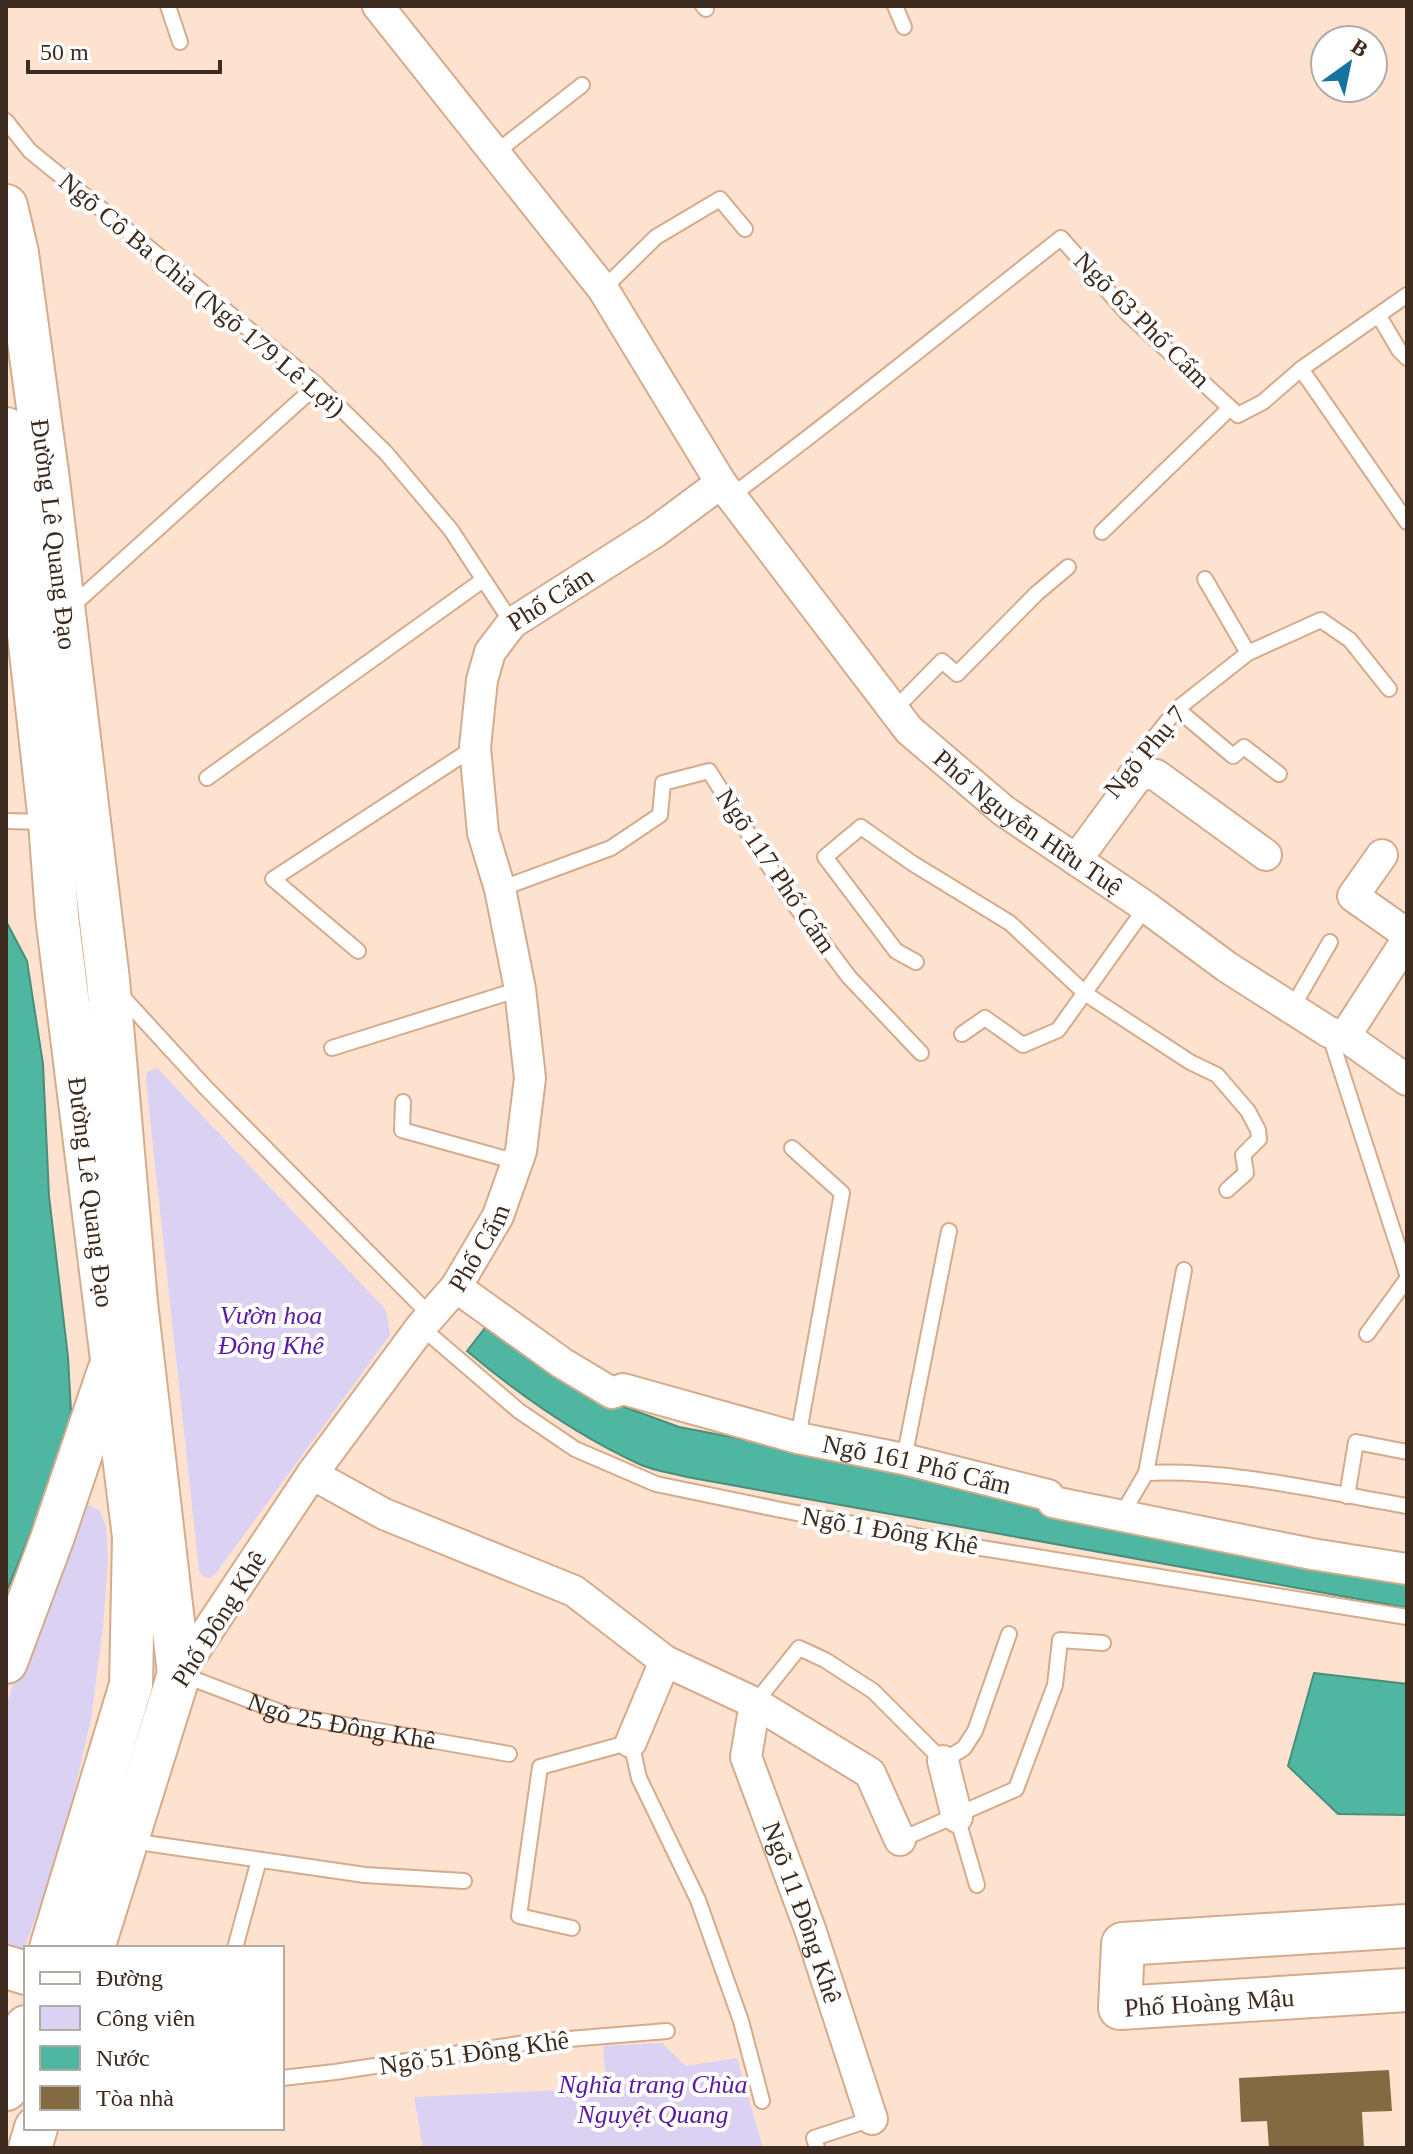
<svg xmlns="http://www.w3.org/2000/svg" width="1413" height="2154" viewBox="0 0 1413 2154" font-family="'Times New Roman',serif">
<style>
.green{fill:#dad1f3}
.water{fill:#4eb6a1;stroke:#498d7a;stroke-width:2}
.building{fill:#846a42}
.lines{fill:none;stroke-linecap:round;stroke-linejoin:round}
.lane-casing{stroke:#d5ab8c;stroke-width:18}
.street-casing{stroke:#d5ab8c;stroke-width:34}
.secondary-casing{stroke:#d5ab8c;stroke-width:46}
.lane{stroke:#fff;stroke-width:14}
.street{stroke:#fff;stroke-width:30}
.secondary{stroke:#fff;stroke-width:42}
.labels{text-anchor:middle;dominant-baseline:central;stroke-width:8;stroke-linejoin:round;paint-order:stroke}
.street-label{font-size:26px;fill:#3d2c1f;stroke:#fff}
.park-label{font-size:26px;font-style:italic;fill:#5b19a5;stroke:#fff}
</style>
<rect width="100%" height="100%" fill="#fde2cf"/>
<path class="green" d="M 157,1068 L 386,1310 L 390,1335 L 216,1573 L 210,1578 L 203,1577 L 199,1570 L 146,1081 L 147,1072 Z
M 87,1504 L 100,1511 L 106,1527 L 108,1561 L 103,1627 L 91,1719 L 61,1849 L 6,1998 L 6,1706 L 71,1515 Z
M 662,2043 L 686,2066 L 737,2058 L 763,2148 L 423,2148 L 414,2097 L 607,2088 L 603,2046 Z"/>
<path class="water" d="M 6,921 L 27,961 L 43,1064 L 49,1196 L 68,1357 L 71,1412 L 66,1446 L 6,1593 Z
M 488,1324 L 556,1372 L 622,1406 L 679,1427 L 1156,1518 L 1407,1559 L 1407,1608 L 687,1477 C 672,1473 654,1471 639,1464 C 578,1436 518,1394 467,1351 Z
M 1314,1673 L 1407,1684 L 1407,1815 L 1338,1814 L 1288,1766 Z"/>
<path class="building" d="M 1389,2070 L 1392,2111 L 1362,2112 L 1364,2148 L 1269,2148 L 1267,2121 L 1241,2122 L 1239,2078 Z"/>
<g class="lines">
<g class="lane-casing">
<g id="lane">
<path d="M 168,6 L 180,42"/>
<path d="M 703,6 L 706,9"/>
<path d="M 895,6 L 904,27"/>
<path d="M 6,121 L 30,151 L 317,385 L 386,453 L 451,530 L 512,623"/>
<path d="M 495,153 L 582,85"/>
<path d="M 603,289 L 656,237 L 720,199 L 745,229"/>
<path d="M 1379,316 L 1399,350 L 1407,358"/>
<path d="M 1301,369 L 1407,522"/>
<path d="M 731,496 C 843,413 951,324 1061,238 L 1127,313 L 1238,415 L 1263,402 L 1301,369 L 1407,295"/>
<path d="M 1102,532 L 1230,408"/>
<path d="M 1205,579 L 1248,653"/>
<path d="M 71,607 L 317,385"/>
<path d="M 1177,709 L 1233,756 L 1244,747 L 1279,774"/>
<path d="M 894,710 L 942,661 L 957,674 L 1036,594 L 1068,567"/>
<path d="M 1125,774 L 1177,709 L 1248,653 L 1321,620 L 1350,640 L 1389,689"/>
<path d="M 207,778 L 483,580"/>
<path d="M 6,821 L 46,822"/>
<path d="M 500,889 L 611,848 L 660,815 L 663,783 L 709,771 L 786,893 L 849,977 L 921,1053"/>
<path d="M 358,951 L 273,879 L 475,747"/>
<path d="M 916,962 L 896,951 L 825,857 L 861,827 L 912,863 L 1010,923 L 1086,994 L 1190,1062 L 1217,1075 L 1248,1111 L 1258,1130 L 1259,1139 L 1243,1155 L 1246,1173 L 1227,1190"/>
<path d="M 120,994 L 206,1088 L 431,1316"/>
<path d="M 1292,1008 L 1330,942"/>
<path d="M 1329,1033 L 1407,1274"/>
<path d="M 962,1034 L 985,1018 L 1023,1045 L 1058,1030 L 1146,907"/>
<path d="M 332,1048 L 520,989"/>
<path d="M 403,1102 L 402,1130 L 517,1162"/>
<path d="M 792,1148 L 842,1193 L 798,1438"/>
<path d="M 421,1327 L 519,1411 L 575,1449 L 656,1484 L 781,1510 L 975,1547 L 1407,1617"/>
<path d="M 1367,1334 L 1407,1279"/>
<path d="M 904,1459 L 949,1231"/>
<path d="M 1146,1473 L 1184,1270"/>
<path d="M 1347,1496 L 1356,1442 L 1407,1452"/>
<path d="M 1136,1517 L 1128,1504 L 1146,1473 C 1232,1469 1323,1492 1407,1506"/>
<path id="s1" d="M 183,1675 L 288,1715 L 509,1754"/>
<path d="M 755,1703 L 799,1648 L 825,1660 L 873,1691 L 943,1761 L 964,1748 L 975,1731 L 1009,1634"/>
<path d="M 957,1817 L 977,1885"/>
<path d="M 900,1840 L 1016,1789 L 1055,1685 L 1060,1640 L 1103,1643"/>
<path d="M 131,1841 L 365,1875 L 464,1881"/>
<path d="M 572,1928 L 519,1916 L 540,1767 L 631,1742 L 639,1778 L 698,1900 L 741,2021 L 762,2101"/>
<path d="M 235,1948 L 259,1860"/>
<path d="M 282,2078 L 335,2072 L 532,2042 L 667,2031"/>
<path d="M 817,2148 L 814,2138 L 872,2119"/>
</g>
</g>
<g class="street-casing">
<g id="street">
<path id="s2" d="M 378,6 L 603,289 L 721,483 L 909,730 L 1004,811 L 1146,907 L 1227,967 L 1329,1032 L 1345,1036 L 1407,1080"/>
<path d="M 1382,855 L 1353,896 L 1407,934"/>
<path d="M 1076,860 L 1134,781 L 1143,773 L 1156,775 L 1266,855"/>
<path d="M 1345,1036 L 1407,940"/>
<path id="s3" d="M 456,1287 L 562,1363 L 612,1393 L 623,1389 L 798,1438 L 904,1459 L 1048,1495 L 1053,1502 L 1312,1554 L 1407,1569"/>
<path d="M 312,1474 L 384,1514 L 574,1591 L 665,1661 L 755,1703 L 870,1773 L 900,1840"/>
<path id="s4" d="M 179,1674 L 312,1474 L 421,1327 L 456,1287 L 498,1216 L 521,1151 L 530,1078 L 520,989 L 500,889 L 483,833 L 475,747 L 482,680 L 490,652 L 512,623 L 655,532 L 721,483"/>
<path id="s5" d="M 755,1703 L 746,1757 L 810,1929 L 872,2119"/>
<path d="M 631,1742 L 665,1661"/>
<path d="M 943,1761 L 957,1817"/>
</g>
</g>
<g class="secondary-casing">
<g id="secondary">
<path id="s6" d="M 6,206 L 17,253 L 48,480 L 108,980 L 136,1303 L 179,1674 L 93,1948"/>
<path id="s7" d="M 6,429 L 50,822 L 57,916 L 134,1537 L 131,1685 L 51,1948"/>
<path d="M 6,1662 L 52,1539 L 109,1371"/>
<path id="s8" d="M 1407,1926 L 1123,1944 L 1120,2008 L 1407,1990"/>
<path d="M 6,1967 L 26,1973"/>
<path d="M 6,2089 L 26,2027"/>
<path d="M 30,2148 L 36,2128"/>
</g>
</g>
<use href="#lane" class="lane"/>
<use href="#street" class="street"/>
<use href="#secondary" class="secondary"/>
</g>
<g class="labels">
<g class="street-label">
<text transform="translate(202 295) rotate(40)">Ngõ Cô Ba Chìa (Ngõ 179 Lê Lợi)</text>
<text transform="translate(1142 320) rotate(45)">Ngõ 63 Phố Cấm</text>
<text stroke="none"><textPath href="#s6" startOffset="332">Đường Lê Quang Đạo</textPath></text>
<text stroke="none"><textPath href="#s4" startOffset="1216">Phố Cấm</textPath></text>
<text transform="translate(1145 752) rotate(-50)">Ngõ Phụ 7</text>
<text stroke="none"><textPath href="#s2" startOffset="1050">Phố Nguyễn Hữu Tuệ</textPath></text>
<text transform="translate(776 871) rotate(56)">Ngõ 117 Phố Cấm</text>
<text stroke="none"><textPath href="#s7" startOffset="768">Đường Lê Quang Đạo</textPath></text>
<text stroke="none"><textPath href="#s4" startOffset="522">Phố Cấm</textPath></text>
<text stroke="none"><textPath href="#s3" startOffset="504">Ngõ 161 Phố Cấm</textPath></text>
<text transform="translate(890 1531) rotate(10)">Ngõ 1 Đông Khê</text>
<text transform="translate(219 1619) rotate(-58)">Phố Đông Khê</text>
<text stroke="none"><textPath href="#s1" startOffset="166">Ngõ 25 Đông Khê</textPath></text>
<text stroke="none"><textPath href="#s5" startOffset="220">Ngõ 11 Đông Khê</textPath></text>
<text stroke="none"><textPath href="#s8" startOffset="438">Phố Hoàng Mậu</textPath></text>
<text transform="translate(474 2053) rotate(-8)">Ngõ 51 Đông Khê</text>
</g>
<g class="park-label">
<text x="271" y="1315">Vườn hoa<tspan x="271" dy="30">Đông Khê</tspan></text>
<text x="653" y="2084">Nghĩa trang Chùa<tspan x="653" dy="30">Nguyệt Quang</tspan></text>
</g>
</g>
<rect width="1413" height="2154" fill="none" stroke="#3d2c1f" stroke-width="16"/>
<rect x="24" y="1946" width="260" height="184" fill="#ffffff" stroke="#b1aba5" stroke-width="2"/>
<rect x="40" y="1972" width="40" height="12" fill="#ffffff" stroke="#b1aba5" stroke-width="2"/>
<text x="96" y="1986" font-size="24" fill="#3d2c1f">Đường</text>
<rect x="40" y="2006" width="40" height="24" fill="#dad1f3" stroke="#b1aba5" stroke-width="2"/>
<text x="96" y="2026" font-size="24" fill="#3d2c1f">Công viên</text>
<rect x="40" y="2046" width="40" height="24" fill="#4eb6a1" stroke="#b1aba5" stroke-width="2"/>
<text x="96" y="2066" font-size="24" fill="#3d2c1f">Nước</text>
<rect x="40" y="2086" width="40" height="24" fill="#846a42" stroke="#b1aba5" stroke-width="2"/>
<text x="96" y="2106" font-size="24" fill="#3d2c1f">Tòa nhà</text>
<g transform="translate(1349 64) rotate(33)"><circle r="38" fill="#ffffff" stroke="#b1aba5" stroke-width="2"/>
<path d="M0-6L14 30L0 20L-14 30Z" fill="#1672a0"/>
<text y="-12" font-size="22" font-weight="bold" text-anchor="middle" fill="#3d2c1f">B</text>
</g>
<path d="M28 60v12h192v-12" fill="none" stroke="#3d2c1f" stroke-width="4"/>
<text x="40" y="60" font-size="24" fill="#3d2c1f" stroke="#ffffff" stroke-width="6" paint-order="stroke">50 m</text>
</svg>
